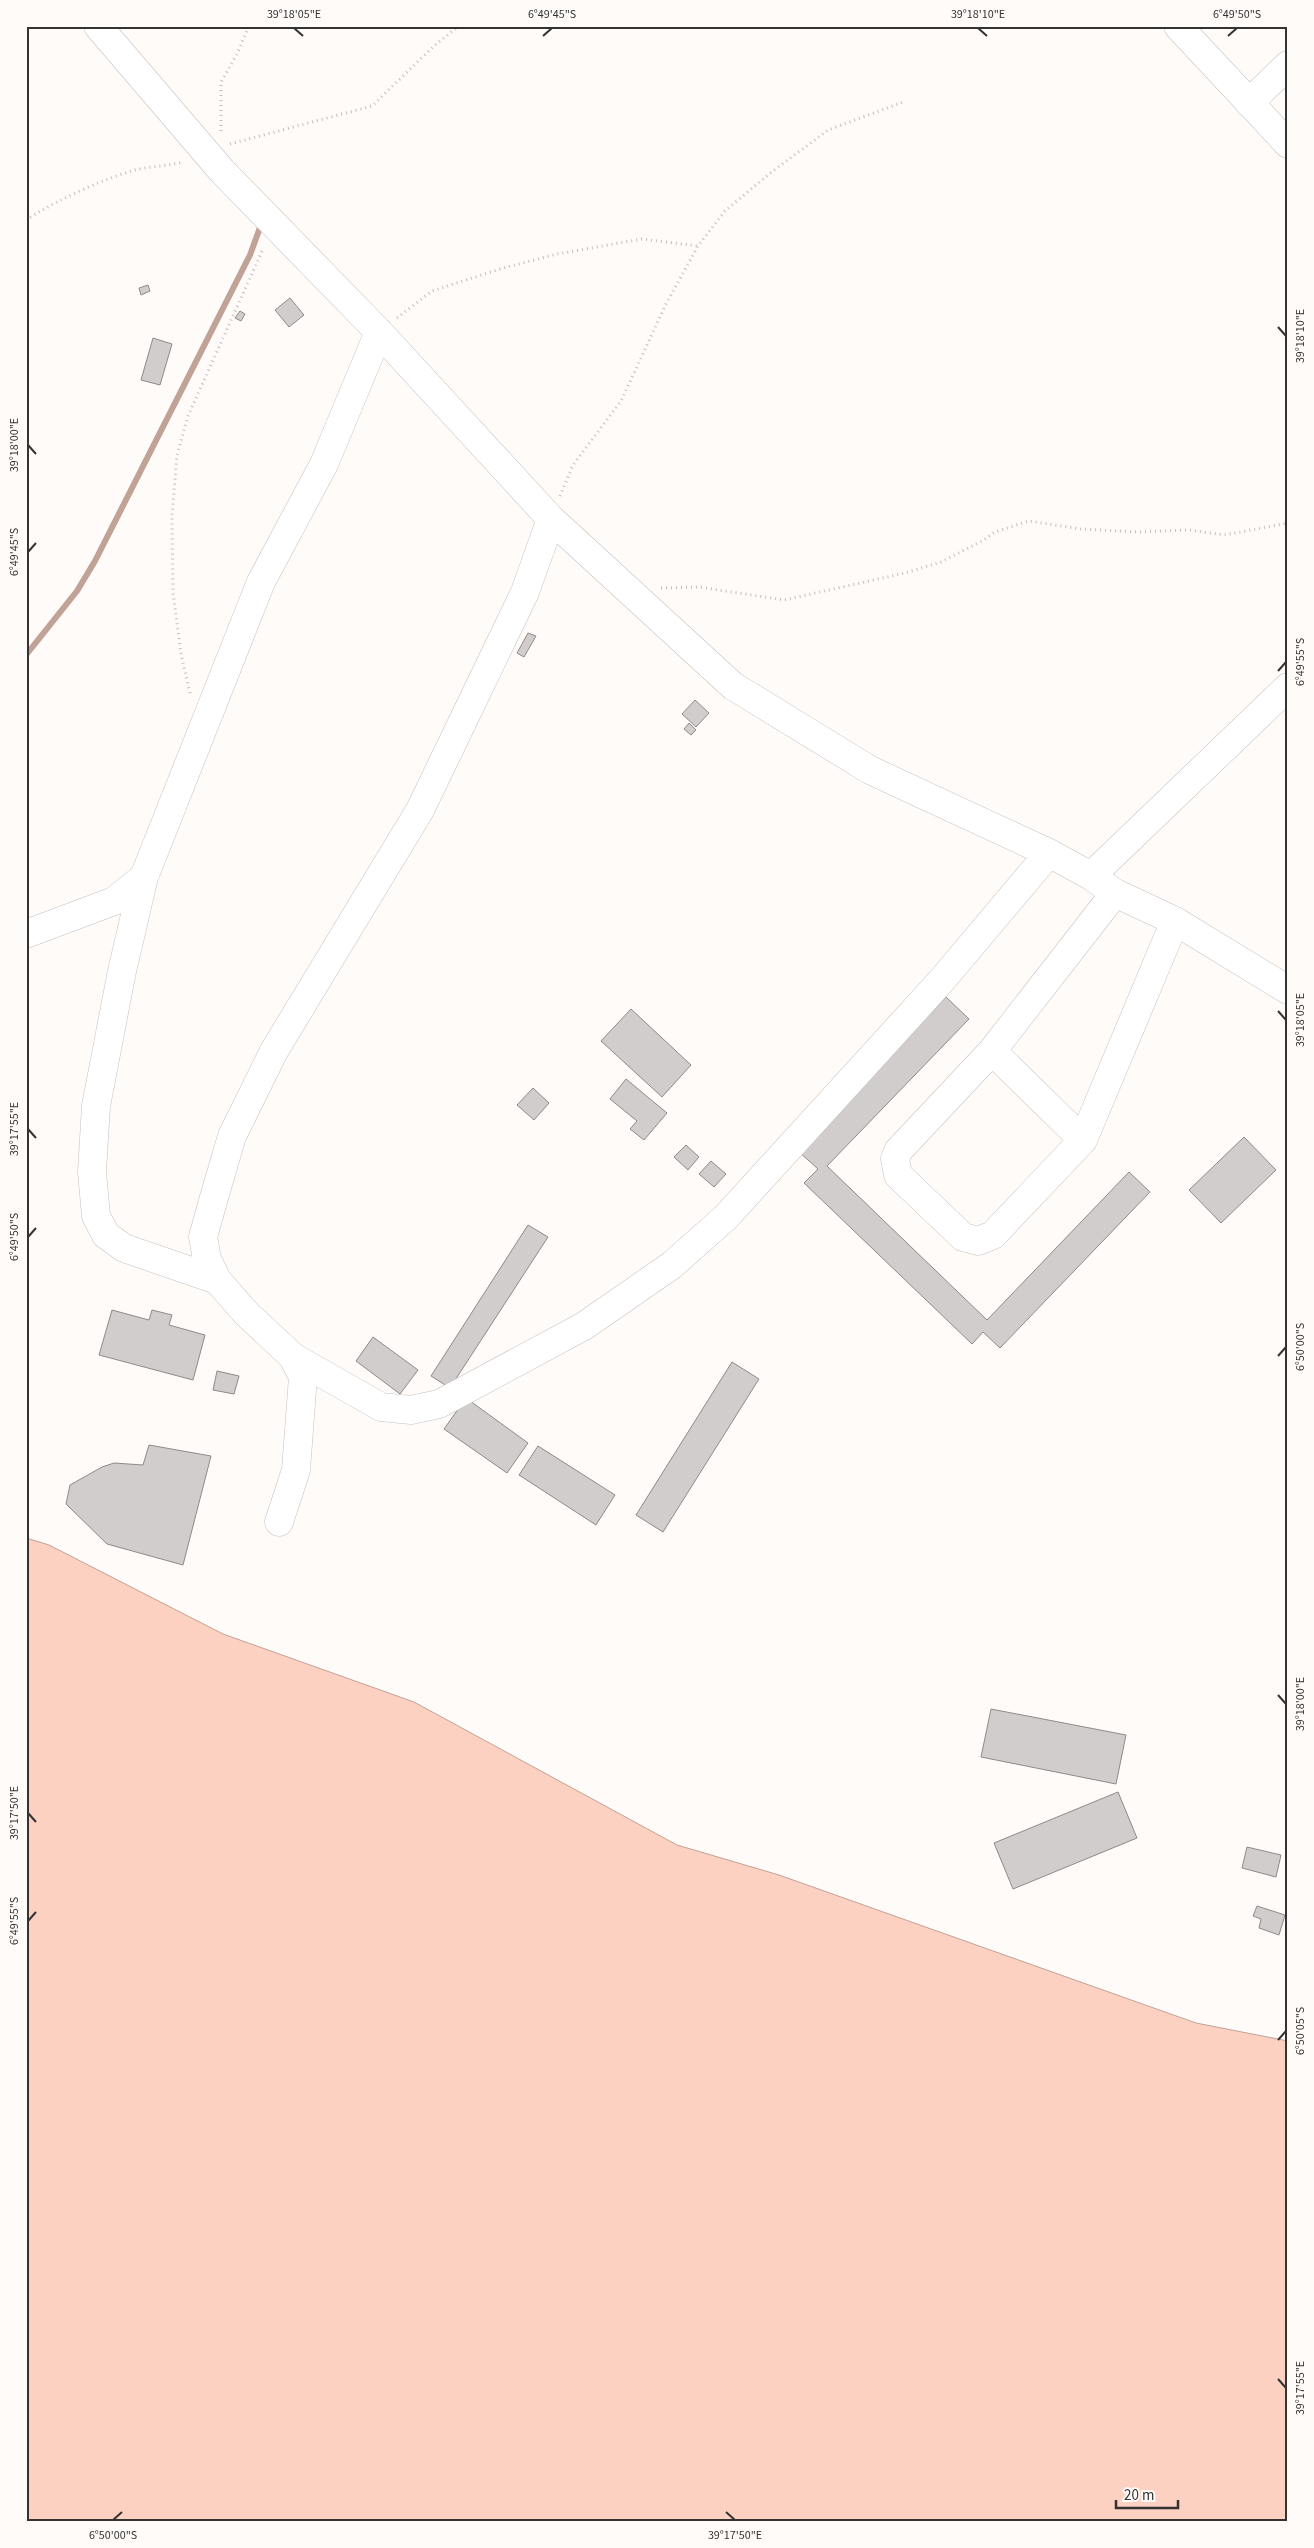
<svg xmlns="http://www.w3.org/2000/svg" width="1314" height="2548" viewBox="0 0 1314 2548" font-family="'Source Sans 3',sans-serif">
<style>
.water{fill:#fcd1c2;stroke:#c0a297}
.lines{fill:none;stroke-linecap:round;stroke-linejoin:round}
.stream{stroke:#c0a297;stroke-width:6}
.building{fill:#d1cdcc;stroke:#8d8a89}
.minor-casing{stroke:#c4c1c0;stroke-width:29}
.path{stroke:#c1bfbd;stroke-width:3;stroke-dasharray:1 4;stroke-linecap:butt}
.minor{stroke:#fff;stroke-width:28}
.ticks{fill:none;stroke:#343332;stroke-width:2}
.neatline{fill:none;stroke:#343332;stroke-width:2}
.ticks-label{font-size:12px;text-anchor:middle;fill:#343332}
</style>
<rect width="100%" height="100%" fill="#fefbf9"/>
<path class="water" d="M 26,1538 L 49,1545 L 223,1634 L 414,1702 L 677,1845 L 779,1875 L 1196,2023 L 1288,2041 L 1288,2522 L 26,2522 Z"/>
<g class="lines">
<path class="stream" d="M 26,655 L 77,591 L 95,561 L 250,255 L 262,222"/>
</g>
<path class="building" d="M 148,285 L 150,291 L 141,295 L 139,288 Z
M 290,298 L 304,315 L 289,327 L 275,310 Z
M 240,311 L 245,314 L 241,321 L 235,318 Z
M 153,338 L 172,344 L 160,385 L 141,380 Z
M 528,633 L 536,636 L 524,657 L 517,653 Z
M 695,700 L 709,713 L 696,727 L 682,714 Z
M 689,723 L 696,730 L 691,735 L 684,729 Z
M 946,997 L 969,1019 L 827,1166 L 987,1320 L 1129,1172 L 1150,1192 L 1000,1348 L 983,1332 L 972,1344 L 804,1183 L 818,1169 L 798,1151 Z
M 631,1009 L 691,1065 L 662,1097 L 601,1041 Z
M 626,1079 L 667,1113 L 644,1140 L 630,1129 L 637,1121 L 610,1099 Z
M 533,1088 L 549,1103 L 534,1120 L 517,1105 Z
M 1244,1137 L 1276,1170 L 1221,1223 L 1189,1190 Z
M 686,1145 L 699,1157 L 688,1170 L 674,1157 Z
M 711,1161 L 726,1174 L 714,1187 L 699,1174 Z
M 528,1225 L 548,1237 L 450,1388 L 431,1376 Z
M 112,1310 L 149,1320 L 152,1310 L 172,1315 L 169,1325 L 205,1335 L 193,1380 L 99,1355 Z
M 373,1337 L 418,1370 L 400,1394 L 356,1361 Z
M 732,1362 L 759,1379 L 663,1532 L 636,1515 Z
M 217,1371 L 239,1376 L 234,1394 L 213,1390 Z
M 466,1398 L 528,1443 L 507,1473 L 444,1429 Z
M 149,1445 L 211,1456 L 183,1565 L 107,1544 L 66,1504 L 70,1485 L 102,1467 L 114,1463 L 143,1465 Z
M 538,1446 L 615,1495 L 596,1525 L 519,1475 Z
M 991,1709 L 1126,1735 L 1116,1784 L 981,1757 Z
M 1118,1792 L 1137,1838 L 1013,1889 L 994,1843 Z
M 1247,1847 L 1281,1855 L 1276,1877 L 1242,1868 Z
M 1257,1906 L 1285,1915 L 1279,1935 L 1259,1928 L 1261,1919 L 1253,1916 Z"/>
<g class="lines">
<g class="minor-casing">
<path id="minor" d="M 98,26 L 222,171 L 379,332 L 551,519 L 733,686 L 870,770 L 1049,853 L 1091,876 L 1115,893 L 1175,921 L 1288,990
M 1178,26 L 1288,144
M 1249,103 L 1288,65
M 1091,876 L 1288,687
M 1115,893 L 992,1051 L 898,1151 L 895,1159 L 898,1175 L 963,1237 L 978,1241 L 993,1235 L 1083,1140 L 1175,921
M 26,934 L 114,901 L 144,877
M 992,1051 L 1083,1140
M 217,1280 L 124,1248 L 106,1235 L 96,1216 L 92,1172 L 96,1106 L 122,971 L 144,877 L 261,582 L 324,464 L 379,332
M 293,1357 L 381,1407 L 411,1410 L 439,1404 L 584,1326 L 672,1265 L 726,1217 L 942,980 L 1049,853
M 279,1522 L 296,1470 L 303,1377 L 293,1357 L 246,1313 L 217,1280 L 207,1259 L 203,1237 L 213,1201 L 232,1136 L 274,1051 L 420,810 L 525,592 L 551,519"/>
</g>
<path class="path" d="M 221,131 L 221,82 L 237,54 L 249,26
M 230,144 L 372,106 L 435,45 L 459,26
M 26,220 C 57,200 100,180 135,170 C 151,166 168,166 184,162
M 397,318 L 432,291 L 500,269 L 557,254 L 642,239 L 698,246
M 560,496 L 573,465 L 621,401 L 666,304 L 698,246 L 725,211 L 769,174 L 828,130 L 903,102
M 661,588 L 699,587 L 784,600 L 905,573 L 941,562 L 984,540 L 995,532 L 1029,521 L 1081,529 L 1139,532 L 1189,530 L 1224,535 L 1288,523
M 190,693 L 181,654 L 173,593 L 172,516 L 177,455 L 188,416 L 263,249"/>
<use href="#minor" class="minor"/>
</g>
<path class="ticks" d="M 294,28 L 303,36M 978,28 L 987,36M 543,36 L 552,28M 1228,36 L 1237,28M 1278,327 L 1286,336M 28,445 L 36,454M 28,552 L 36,543M 1278,671 L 1286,662M 1278,1011 L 1286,1020M 28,1129 L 36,1138M 28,1237 L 36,1228M 1278,1356 L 1286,1347M 1278,1695 L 1286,1704M 28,1813 L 36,1822M 28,1921 L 36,1912M 1278,2040 L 1286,2031M 1278,2379 L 1286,2388M 726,2512 L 735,2520M 113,2520 L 122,2512"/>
<rect width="1314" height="2548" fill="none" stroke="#fefbf9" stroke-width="55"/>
<path d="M1116 2500v8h62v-8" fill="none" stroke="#343332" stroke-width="2.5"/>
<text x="1124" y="2500" font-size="15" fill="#343332" stroke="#fefbf9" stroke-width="4" paint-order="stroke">20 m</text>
<rect x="28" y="28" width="1258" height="2492" class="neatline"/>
<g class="ticks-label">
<text x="294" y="18">39°18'05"E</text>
<text x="552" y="18">6°49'45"S</text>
<text x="978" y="18">39°18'10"E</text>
<text x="1237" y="18">6°49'50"S</text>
<text transform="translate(1300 336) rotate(-90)" y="4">39°18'10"E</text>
<text transform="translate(14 445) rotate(-90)" y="4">39°18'00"E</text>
<text transform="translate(14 552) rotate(-90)" y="4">6°49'45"S</text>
<text transform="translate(1300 662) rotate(-90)" y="4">6°49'55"S</text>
<text transform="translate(1300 1020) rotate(-90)" y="4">39°18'05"E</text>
<text transform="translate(14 1129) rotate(-90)" y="4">39°17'55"E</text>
<text transform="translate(14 1237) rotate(-90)" y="4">6°49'50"S</text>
<text transform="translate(1300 1347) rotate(-90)" y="4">6°50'00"S</text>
<text transform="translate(1300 1704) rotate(-90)" y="4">39°18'00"E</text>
<text transform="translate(14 1813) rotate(-90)" y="4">39°17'50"E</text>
<text transform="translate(14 1921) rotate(-90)" y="4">6°49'55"S</text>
<text transform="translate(1300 2031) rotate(-90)" y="4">6°50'05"S</text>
<text transform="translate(1300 2388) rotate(-90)" y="4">39°17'55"E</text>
<text x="113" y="2539">6°50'00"S</text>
<text x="735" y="2539">39°17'50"E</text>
</g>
</svg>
